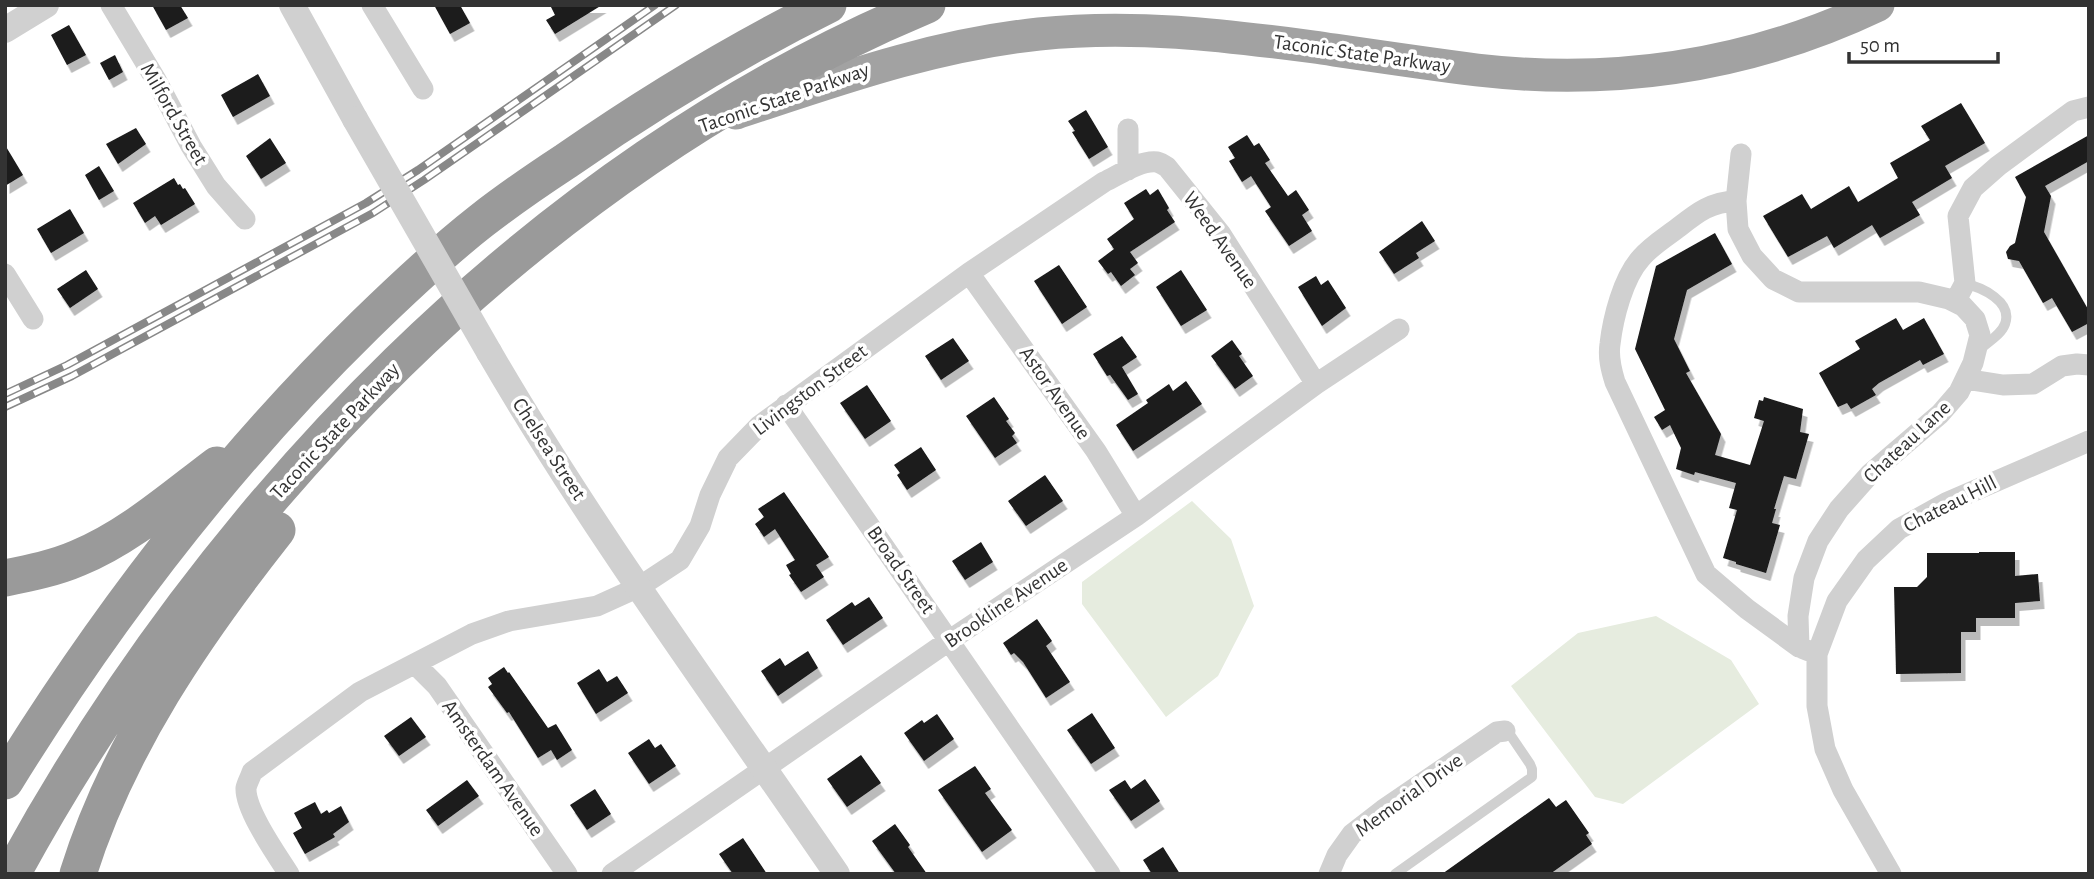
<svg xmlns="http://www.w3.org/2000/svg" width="2094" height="879" viewBox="0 0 2094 879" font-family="'Alegreya Sans',sans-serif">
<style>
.green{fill:#e6ecdf}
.building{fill:#1a1a1a;filter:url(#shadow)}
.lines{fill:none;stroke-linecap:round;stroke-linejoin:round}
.service{stroke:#d0d0d0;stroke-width:10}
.minor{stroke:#d0d0d0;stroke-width:21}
.tertiary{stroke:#d0d0d0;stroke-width:26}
.trunk{stroke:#a2a2a2;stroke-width:33}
.motorway{stroke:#9a9a9a;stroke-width:37}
.rail-casing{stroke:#888;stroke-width:8}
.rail{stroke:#fff;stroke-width:5;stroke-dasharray:16;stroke-linecap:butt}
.tertiary-bridge{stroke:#d0d0d0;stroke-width:26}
.labels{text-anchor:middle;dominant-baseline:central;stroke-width:7;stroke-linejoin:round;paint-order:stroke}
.street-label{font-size:21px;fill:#333;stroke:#fff}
</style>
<defs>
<filter id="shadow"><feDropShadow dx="4.5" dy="8" stdDeviation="0" flood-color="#0004"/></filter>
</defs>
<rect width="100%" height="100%" fill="#fff"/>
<path class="green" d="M 1192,501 L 1231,539 L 1254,606 L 1218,676 L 1166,717 L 1082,604 L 1082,582 Z
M 1656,616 L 1731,660 L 1759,704 L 1623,804 L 1595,797 L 1511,686 L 1578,633 Z"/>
<path class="building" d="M 152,5 L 180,5 L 188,18 L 166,30 Z
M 434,5 L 460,5 L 470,23 L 450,34 Z
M 550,5 L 602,5 L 555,34 L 546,20 L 555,15 Z
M 69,25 L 86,55 L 67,65 L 51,35 Z
M 115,55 L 123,72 L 109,80 L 100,63 Z
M 258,74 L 270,96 L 233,117 L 221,95 Z
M 1961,103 L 1985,143 L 1945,166 L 1952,178 L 1912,202 L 1920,215 L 1880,238 L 1872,225 L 1834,248 L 1827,236 L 1788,257 L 1763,216 L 1802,194 L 1811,209 L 1849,186 L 1858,202 L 1898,178 L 1890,163 L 1930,140 L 1921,126 Z
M 1086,110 L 1108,147 L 1089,159 L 1072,132 L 1075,131 L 1068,121 Z
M 136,128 L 146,144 L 118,164 L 106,144 Z
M 1247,135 L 1254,146 L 1259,143 L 1270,160 L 1265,163 L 1288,196 L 1296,190 L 1309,210 L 1302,215 L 1312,231 L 1289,246 L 1265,211 L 1271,207 L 1251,176 L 1242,182 L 1229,161 L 1235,158 L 1228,147 Z
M 2089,135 L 2089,161 L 2045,186 L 2051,196 L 2044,232 L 2089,311 L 2089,323 L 2072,332 L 2052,298 L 2043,303 L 2019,261 L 2008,259 L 2006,252 L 2010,246 L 2015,243 L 2026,197 L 2015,177 Z
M 270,138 L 286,163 L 261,179 L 246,156 Z
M 5,145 L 23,175 L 5,186 Z
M 99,166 L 114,191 L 99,200 L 85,175 Z
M 174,178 L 178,185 L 180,184 L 183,189 L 185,188 L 195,204 L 161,225 L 155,216 L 145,223 L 133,203 Z
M 1146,189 L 1150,195 L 1158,189 L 1169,208 L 1167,210 L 1175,222 L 1130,252 L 1138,263 L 1130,269 L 1135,275 L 1121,286 L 1111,272 L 1108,274 L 1098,261 L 1114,249 L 1107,239 L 1134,219 L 1124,203 Z
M 70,209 L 84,233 L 51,253 L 37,229 Z
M 1422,221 L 1435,241 L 1416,253 L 1419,258 L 1394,274 L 1379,252 Z
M 1715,233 L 1732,264 L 1687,290 L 1674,339 L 1690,371 L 1686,373 L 1721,434 L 1715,455 L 1750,465 L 1764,421 L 1754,418 L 1759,400 L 1763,401 L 1764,397 L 1803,409 L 1800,432 L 1809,434 L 1796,479 L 1784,476 L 1774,509 L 1776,509 L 1772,523 L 1780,525 L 1766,573 L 1736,564 L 1736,562 L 1723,558 L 1737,510 L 1729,508 L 1736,483 L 1695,472 L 1694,475 L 1676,469 L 1681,448 L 1670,425 L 1662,430 L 1654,417 L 1665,410 L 1635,349 L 1656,266 Z
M 1059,265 L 1087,307 L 1062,324 L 1034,281 Z
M 86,270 L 98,289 L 70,308 L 57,289 Z
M 1181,270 L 1207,310 L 1181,326 L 1156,287 Z
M 1316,276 L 1321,285 L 1328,280 L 1346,308 L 1322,326 L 1298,287 Z
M 1896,318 L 1903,330 L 1924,318 L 1944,354 L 1923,365 L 1920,360 L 1879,383 L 1872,389 L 1876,395 L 1851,409 L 1847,403 L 1838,407 L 1819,373 L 1860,349 L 1855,341 Z
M 1122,336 L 1137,357 L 1122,367 L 1138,394 L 1128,400 L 1110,375 L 1107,376 L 1093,354 Z
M 953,338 L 969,361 L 941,380 L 925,356 Z
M 1232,340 L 1242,354 L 1239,356 L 1253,376 L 1235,389 L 1211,356 Z
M 1186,381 L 1202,404 L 1133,451 L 1116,425 L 1148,403 L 1146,400 L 1169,384 L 1173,391 Z
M 867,385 L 891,421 L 865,439 L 840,403 Z
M 994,397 L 1009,419 L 1006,421 L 1015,433 L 1012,436 L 1017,443 L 995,458 L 966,416 Z
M 921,447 L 936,470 L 907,490 L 897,475 L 900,473 L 894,465 Z
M 1045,475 L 1063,501 L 1026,526 L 1008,501 Z
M 784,492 L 829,557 L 816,565 L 824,577 L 801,592 L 789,575 L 791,574 L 786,565 L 795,560 L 775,529 L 764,537 L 755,524 L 764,517 L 758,509 Z
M 981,542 L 993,562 L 965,580 L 952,561 Z
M 1979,552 L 2015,552 L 2015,576 L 2038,574 L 2040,601 L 2015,603 L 2015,618 L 1976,618 L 1976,632 L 1961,632 L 1961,673 L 1896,674 L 1894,587 L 1917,587 L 1927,577 L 1927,553 L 1979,553 Z
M 869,597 L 883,618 L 843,645 L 826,620 L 852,602 L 855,606 Z
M 1037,619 L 1052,641 L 1046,646 L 1070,682 L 1046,698 L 1023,662 L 1014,653 L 1011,655 L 1003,643 Z
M 808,651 L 818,668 L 778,696 L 761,671 L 780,658 L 785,666 Z
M 504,667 L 508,673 L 509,672 L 548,728 L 556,724 L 572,750 L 557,760 L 551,750 L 538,758 L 509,712 L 507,713 L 488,687 L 492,684 L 488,678 Z
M 599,669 L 607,682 L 617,676 L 628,693 L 596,714 L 577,683 Z
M 1092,713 L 1115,748 L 1091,764 L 1067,730 Z
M 937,714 L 954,739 L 924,761 L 904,733 L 922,720 L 924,723 Z
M 411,717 L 426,737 L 399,756 L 384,736 Z
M 649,739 L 655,748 L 661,744 L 676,766 L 649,784 L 628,753 Z
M 861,755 L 881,783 L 847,807 L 827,779 Z
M 975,766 L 991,789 L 985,793 L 1012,830 L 982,852 L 938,790 Z
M 1145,779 L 1160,801 L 1131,821 L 1109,790 L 1125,780 L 1131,789 Z
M 467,780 L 479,796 L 438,826 L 426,810 Z
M 595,789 L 611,814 L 587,830 L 570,805 Z
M 1549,798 L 1556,807 L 1566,800 L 1589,833 L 1586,835 L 1592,844 L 1550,874 L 1442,874 Z
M 315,802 L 321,814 L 327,810 L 329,813 L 341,806 L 349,822 L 333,834 L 335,837 L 305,854 L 293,833 L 302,828 L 294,813 Z
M 895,824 L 910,845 L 908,847 L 927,874 L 896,874 L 872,841 Z
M 743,838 L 767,874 L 733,874 L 719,854 Z
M 1163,847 L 1180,874 L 1152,874 L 1143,860 Z"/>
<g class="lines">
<path class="service" d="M 1965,284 C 1982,287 2013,302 2005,324 C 2001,335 1988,342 1980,349
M 1395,874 L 1532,777 L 1532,769 L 1530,764 L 1511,736 L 1505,731"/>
<path class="minor" d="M 111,5 L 156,80 L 191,146 L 216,186 L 245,219
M 372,5 L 423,89
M 1128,129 L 1128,170
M 1741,154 L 1736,201 L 1738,229 L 1752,256 L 1773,279 L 1799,292 L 1919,292 L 1949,299 L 1963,306 L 1975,319 L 1980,335 L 1973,363 L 1959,392 L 1940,414 L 1870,474 L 1839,509 L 1818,541 L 1804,578 L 1798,616 L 1799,647
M 1736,201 C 1711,202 1698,212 1679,227 C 1666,237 1651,246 1641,258 C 1623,278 1613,318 1610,344 C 1608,357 1611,369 1615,382 L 1706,574 L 1747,609 L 1799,647 L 1809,651
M 969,273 L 1096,451 L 1136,516
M 5,274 L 33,319
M 1955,302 L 1965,283 L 1958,216 L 1973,188 L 1998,166 L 2073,111 L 2089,107
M 1965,379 L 2003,385 L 2033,384 L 2062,366 L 2077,364 L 2089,365
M 786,405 L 1110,874
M 416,665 L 437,686 L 567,874
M 289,874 C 277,855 245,810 246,788 C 247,783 251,776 252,772 L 360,692 L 472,634 L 509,621 L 597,606 L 639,587 L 680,560 L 700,526 L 710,495 L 728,458 L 759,426 L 969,273 L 1104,182 C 1119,175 1140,160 1157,162 C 1161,163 1164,165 1167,167 L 1220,233 L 1316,384
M 612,874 L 950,640 L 1136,516 L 1316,384 L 1399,329
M 1329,874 L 1337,855 L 1352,834 L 1383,810 L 1497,732 L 1505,731
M 1891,874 L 1843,790 L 1825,749 L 1817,706 L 1817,654 L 1837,601 L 1866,560 L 1899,529 L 1946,503 L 2089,441"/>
<path class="tertiary" d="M 292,5 L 355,119
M 5,30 L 46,5
M 489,352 C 594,533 719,701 837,874"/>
<path class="trunk" d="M 736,113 C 836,80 933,45 1039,34 C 1132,24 1222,35 1314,47 C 1369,55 1423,63 1477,70 C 1616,86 1752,65 1878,5"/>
<path class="motorway" d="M 5,578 C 30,573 55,568 78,558 C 129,537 173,498 217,465
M 5,781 C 107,616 227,460 365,325 C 402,289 440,253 481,221 C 508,200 537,180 566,161 C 651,102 735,51 828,5
M 12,874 C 213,505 536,168 927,5
M 78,874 C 118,746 195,634 277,530"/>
<g class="rail-casing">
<path id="rail" d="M 5,394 L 67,365 L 366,203 L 418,170 L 655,5
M 5,407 L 72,376 L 373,213 L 424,180 L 676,5"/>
</g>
<use href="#rail" class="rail"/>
<path class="tertiary-bridge" d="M 355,119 L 489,352"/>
</g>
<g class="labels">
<g class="street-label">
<text transform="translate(1362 54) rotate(8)">Taconic State Parkway</text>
<text transform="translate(784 98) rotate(-19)">Taconic State Parkway</text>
<text transform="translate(174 114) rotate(60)">Milford Street</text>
<text transform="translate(1220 240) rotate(55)">Weed Avenue</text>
<text transform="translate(810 390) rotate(-37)">Livingston Street</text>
<text transform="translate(1055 393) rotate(55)">Astor Avenue</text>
<text transform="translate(335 431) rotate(-47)">Taconic State Parkway</text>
<text transform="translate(1907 442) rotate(-43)">Chateau Lane</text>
<text transform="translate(549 449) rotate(57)">Chelsea Street</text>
<text transform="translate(1950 504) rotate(-27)">Chateau Hill</text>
<text transform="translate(901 570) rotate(55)">Broad Street</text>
<text transform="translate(1006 603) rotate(-34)">Brookline Avenue</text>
<text transform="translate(493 768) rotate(55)">Amsterdam Avenue</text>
<text transform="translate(1409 795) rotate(-36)">Memorial Drive</text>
</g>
</g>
<rect width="2094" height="879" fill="none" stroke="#333333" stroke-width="14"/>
<path d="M1849 52v10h149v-10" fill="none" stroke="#333333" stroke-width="3.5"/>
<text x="1860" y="52" font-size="21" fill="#333333" stroke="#ffffff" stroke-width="5" paint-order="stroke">50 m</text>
</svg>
